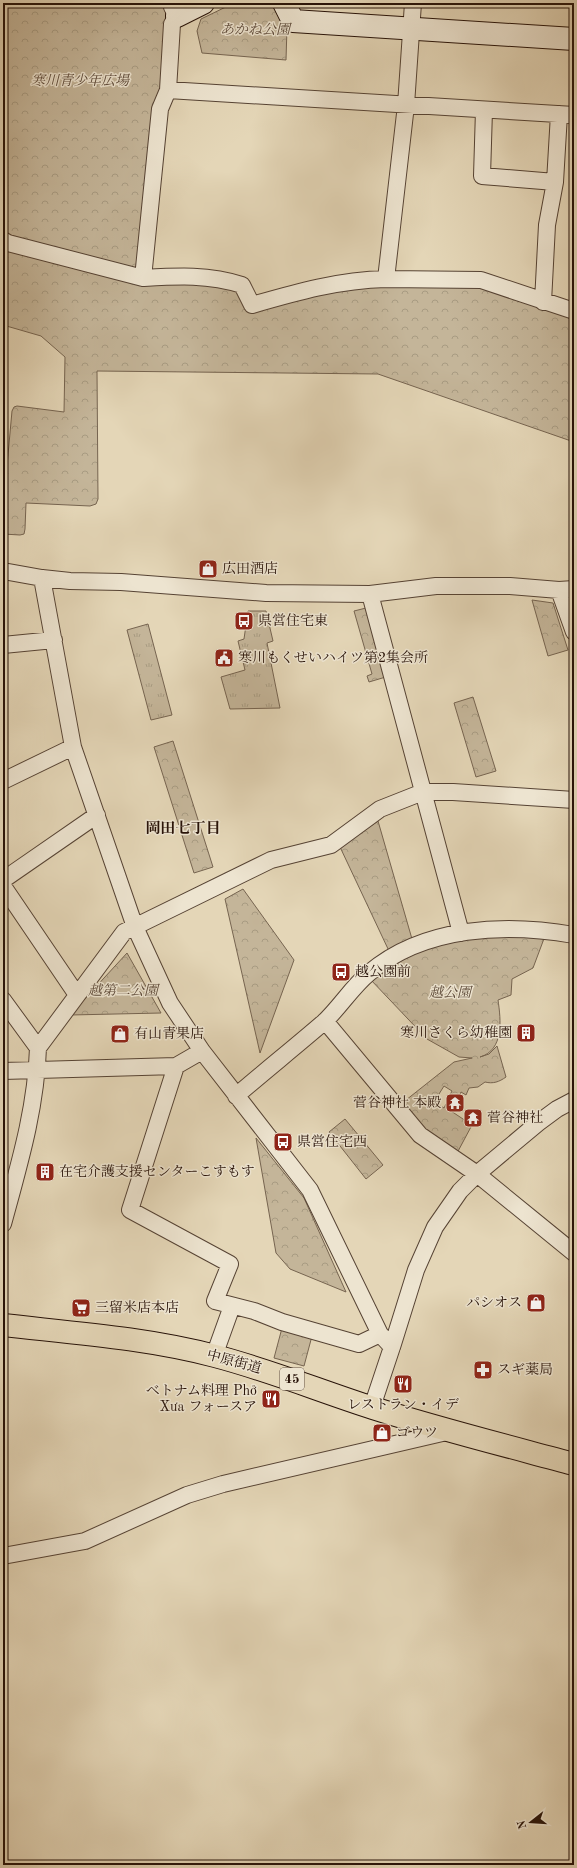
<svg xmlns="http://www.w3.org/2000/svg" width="577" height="1868" viewBox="0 0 577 1868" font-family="'Old Standard TT','Noto Serif JP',serif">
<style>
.grass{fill:url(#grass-tufts);stroke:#766450}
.forest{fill:url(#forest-crowns);stroke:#766450}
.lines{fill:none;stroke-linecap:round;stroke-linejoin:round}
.street-casing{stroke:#564334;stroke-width:18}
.secondary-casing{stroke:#271208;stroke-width:24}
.primary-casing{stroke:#271208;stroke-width:24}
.street{stroke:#ede4d0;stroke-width:16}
.secondary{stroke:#ede4d0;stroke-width:22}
.primary{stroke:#e4d6b7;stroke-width:22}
.labels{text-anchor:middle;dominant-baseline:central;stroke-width:3;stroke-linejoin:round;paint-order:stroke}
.shield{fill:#ede4d0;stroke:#625144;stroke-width:1}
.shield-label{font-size:13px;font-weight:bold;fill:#271208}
.park-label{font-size:14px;font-style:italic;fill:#5e4b3b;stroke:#ede4d0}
.poi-label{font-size:14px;fill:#271208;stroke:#ede4d0;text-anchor:start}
.street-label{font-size:14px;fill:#271208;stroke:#ede4d0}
.neighbourhood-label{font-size:15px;font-weight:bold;fill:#271208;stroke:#ede4d0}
</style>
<defs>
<pattern id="grass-tufts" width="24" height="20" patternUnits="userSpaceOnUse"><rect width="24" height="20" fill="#c4b599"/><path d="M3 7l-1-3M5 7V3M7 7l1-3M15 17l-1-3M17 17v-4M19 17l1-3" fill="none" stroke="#a89b82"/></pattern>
<pattern id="forest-crowns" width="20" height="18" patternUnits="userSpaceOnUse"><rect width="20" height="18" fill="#c4b599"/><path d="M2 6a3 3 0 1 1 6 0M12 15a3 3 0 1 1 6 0" fill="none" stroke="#a89b82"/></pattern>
</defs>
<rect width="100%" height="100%" fill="#e4d6b7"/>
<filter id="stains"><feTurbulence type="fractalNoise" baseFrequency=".005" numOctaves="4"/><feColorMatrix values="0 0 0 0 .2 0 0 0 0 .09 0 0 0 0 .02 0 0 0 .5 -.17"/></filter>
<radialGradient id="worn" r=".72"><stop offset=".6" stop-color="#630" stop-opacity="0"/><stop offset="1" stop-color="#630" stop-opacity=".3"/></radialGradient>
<path class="grass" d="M 248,611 L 266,611 L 273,641 L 267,643 L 280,708 L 230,709 L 221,677 L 245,670 L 238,641 L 244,639 Z
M 148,624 L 172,715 L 151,720 L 127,630 Z"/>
<path class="forest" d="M 3,3 L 167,3 L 162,89 L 137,271 L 12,238 L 3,232 Z
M 234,3 L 275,3 L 287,27 L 286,60 L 202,53 L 197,31 L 201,19 Z
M 3,245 L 226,284 L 238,289 L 251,309 L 359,284 L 480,287 L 574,316 L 574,442 L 378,374 L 97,371 L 98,499 L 96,504 L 90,506 L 26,503 L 25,529 L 24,534 L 20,535 L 3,534 L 3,500 L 4,499 L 12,411 L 14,407 L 17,406 L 64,412 L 65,357 L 41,336 L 3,325 Z
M 532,600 L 553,603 L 568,650 L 548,656 Z
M 370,607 L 389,676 L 369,682 L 367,676 L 372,674 L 354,611 Z
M 473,697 L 496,771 L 476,777 L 454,703 Z
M 173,741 L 213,867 L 194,873 L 154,747 Z
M 378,821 L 412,939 L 389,951 L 340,847 Z
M 243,889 L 294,960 L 260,1053 L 225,899 Z
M 545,936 L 533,968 L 512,979 L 511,995 L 498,1000 C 501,1020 504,1050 480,1057 L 489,1054 L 497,1046 L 506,1077 C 499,1082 493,1084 485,1082 L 478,1087 L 469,1088 L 466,1095 L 461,1092 L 458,1100 L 450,1095 L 452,1091 L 444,1086 L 434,1102 L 444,1108 L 446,1104 L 452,1108 L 451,1111 L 472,1125 L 456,1155 L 426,1133 L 401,1104 L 454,1062 L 472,1058 L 459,1057 L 427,1039 L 370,979 L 388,966 L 420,949 L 463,937 Z
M 127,953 L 161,1013 L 70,1015 Z
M 345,1119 L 383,1165 L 366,1179 L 329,1132 Z
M 256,1138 L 304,1198 L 346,1292 L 290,1269 L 276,1253 Z
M 282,1328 L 312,1336 L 304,1366 L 274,1358 Z"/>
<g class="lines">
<g class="street-casing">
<path id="street" d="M 168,90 L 574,115
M 484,110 L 482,176 L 555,182
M 3,240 L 8,243 L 143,278 L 160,109 L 168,90 L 172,24 L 177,16 L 172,7 L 172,3
M 143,278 C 177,276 209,274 242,285 L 252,305 C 297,292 339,280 386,279 L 406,105 L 413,3
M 386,279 L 481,280 L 574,311
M 543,302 L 547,225 L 555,182 L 559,114
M 3,571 L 42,578 L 70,581 L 121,582 L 266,593 L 370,594 L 436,586 L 510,586 L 559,590 L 574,589
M 42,578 L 73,747 L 135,927 L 170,1003 L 202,1051 L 310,1190 L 380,1334 L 392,1347 L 372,1407
M 559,590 L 574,632
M 370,594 L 461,933
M 3,645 L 54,640
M 3,781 L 73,747
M 3,880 L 97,815
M 3,886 L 77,995
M 3,1000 L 38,1048
M 325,1021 L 420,1135 L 477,1174 L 574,1253
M 176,1066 L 130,1210 L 230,1264 L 215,1301 L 254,1311 L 282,1322 L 359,1344 L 380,1334
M 3,1071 L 176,1066 L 202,1051
M 236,1096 C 265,1071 295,1047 324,1022 C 340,1007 352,987 369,973 C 424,926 506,923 574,935
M 3,1224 C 19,1165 36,1109 38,1048 L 124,932 L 271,860 L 331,845 L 380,809 L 423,792 L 453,792 L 574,800
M 392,1347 L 416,1270 L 435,1227 L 460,1191 L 477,1174 L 538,1123 L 557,1109 L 574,1100
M 214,1356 L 232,1306
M 3,1556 L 85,1541 L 187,1495 L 223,1484 L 451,1431"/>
</g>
<g class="secondary-casing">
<path id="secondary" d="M 284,3 L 293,21 L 574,39
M 177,16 L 203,3"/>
</g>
<g class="primary-casing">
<path id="primary" d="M 3,1325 C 74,1333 146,1338 215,1356 C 269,1370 320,1391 373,1408 C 439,1429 507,1446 574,1464"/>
</g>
<use href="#street" class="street"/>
<use href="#secondary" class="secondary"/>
<use href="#primary" class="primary"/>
</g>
<defs>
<g id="shop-square" transform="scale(1)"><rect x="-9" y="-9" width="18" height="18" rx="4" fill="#8f2418" stroke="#ede4d0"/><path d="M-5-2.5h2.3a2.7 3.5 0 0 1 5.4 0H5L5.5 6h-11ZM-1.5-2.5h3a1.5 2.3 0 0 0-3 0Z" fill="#fff"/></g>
<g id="bus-square" transform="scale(1)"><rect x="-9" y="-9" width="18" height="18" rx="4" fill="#8f2418" stroke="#ede4d0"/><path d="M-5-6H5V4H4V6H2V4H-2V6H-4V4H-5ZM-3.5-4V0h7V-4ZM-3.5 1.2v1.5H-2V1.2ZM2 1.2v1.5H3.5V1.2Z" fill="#fff"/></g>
<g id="civic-square" transform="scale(1)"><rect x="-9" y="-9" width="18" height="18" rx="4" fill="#8f2418" stroke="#ede4d0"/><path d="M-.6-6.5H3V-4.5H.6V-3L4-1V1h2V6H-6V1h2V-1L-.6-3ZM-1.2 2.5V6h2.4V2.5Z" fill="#fff"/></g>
<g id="building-square" transform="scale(1)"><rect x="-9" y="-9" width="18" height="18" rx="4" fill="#8f2418" stroke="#ede4d0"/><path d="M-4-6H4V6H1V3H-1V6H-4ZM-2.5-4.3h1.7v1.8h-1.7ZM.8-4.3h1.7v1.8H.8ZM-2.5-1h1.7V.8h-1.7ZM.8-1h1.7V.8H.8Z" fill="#fff"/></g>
<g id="temple-square" transform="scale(1)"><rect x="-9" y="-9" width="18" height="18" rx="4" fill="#8f2418" stroke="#ede4d0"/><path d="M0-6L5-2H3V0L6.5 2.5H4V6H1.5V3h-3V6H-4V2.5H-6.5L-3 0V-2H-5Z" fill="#fff"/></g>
<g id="supermarket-square" transform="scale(1)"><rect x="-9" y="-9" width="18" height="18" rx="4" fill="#8f2418" stroke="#ede4d0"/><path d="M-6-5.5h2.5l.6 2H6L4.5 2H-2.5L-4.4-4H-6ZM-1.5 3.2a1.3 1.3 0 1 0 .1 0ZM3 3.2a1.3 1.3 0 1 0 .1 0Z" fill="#fff"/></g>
<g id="pharmacy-square" transform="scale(1)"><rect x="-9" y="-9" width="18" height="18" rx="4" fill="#8f2418" stroke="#ede4d0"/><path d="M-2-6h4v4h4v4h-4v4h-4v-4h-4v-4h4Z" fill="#fff"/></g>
<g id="restaurant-square" transform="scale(1)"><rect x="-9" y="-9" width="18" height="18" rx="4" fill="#8f2418" stroke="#ede4d0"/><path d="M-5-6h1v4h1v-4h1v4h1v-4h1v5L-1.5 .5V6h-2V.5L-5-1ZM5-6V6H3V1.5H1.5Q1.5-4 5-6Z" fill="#fff"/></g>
</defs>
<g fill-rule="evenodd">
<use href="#shop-square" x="208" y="569"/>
<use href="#bus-square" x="244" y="621"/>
<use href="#civic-square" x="224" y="658"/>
<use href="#bus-square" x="341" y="972"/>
<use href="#building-square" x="526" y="1033"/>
<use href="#shop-square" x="120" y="1034"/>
<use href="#temple-square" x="455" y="1103"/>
<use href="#temple-square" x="473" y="1118"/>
<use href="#bus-square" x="283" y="1142"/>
<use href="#building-square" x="45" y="1172"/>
<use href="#shop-square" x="536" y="1303"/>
<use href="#supermarket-square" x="81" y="1308"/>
<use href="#pharmacy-square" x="483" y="1370"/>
<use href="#restaurant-square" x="403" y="1384"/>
<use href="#restaurant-square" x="271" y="1399"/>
<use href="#shop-square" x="382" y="1433"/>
</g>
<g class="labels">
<rect class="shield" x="280" y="1368" width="24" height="22" rx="3"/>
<g class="shield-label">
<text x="292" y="1379">45</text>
</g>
<g class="park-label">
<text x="255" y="30">あかね公園</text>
<text x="80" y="81">寒川青少年広場</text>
<text x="123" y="991">越第二公園</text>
<text x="450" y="993">越公園</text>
</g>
<g class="poi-label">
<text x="222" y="569">広田酒店</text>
<text x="258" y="621">県営住宅東</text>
<text x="238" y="658">寒川もくせいハイツ第2集会所</text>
<text x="355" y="972">越公園前</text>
<text x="512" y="1033" text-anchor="end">寒川さくら幼稚園</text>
<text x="134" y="1034">有山青果店</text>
<text x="441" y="1103" text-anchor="end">菅谷神社 本殿</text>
<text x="487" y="1118">菅谷神社</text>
<text x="297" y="1142">県営住宅西</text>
<text x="59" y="1172">在宅介護支援センターこすもす</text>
<text x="522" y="1303" text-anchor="end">パシオス</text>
<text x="95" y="1308">三留米店本店</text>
<text x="497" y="1370">スギ薬局</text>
<text x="257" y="1391" text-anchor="end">ベトナム料理 Phở<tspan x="257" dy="16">Xưa フォースア</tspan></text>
<text x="403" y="1405" text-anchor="middle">レストラン・イデ</text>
<text x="396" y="1433">ゴウツ</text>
</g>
<g class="street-label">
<text transform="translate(234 1362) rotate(15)">中原街道</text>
</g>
<g class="neighbourhood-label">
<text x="183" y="829">岡田七丁目</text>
</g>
</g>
<rect width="577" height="1868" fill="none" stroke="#e4d6b7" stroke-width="16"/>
<rect x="4" y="4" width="569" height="1860" fill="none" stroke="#271208" stroke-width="2"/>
<rect x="8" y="8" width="561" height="1852" fill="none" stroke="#271208"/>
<g transform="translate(531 1822) rotate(253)" stroke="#ede4d0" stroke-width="3" paint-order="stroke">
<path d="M0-3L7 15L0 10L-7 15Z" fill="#271208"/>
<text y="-6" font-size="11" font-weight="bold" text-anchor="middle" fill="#271208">N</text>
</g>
<rect width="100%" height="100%" filter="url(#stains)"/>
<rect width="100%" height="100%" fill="url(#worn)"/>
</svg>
